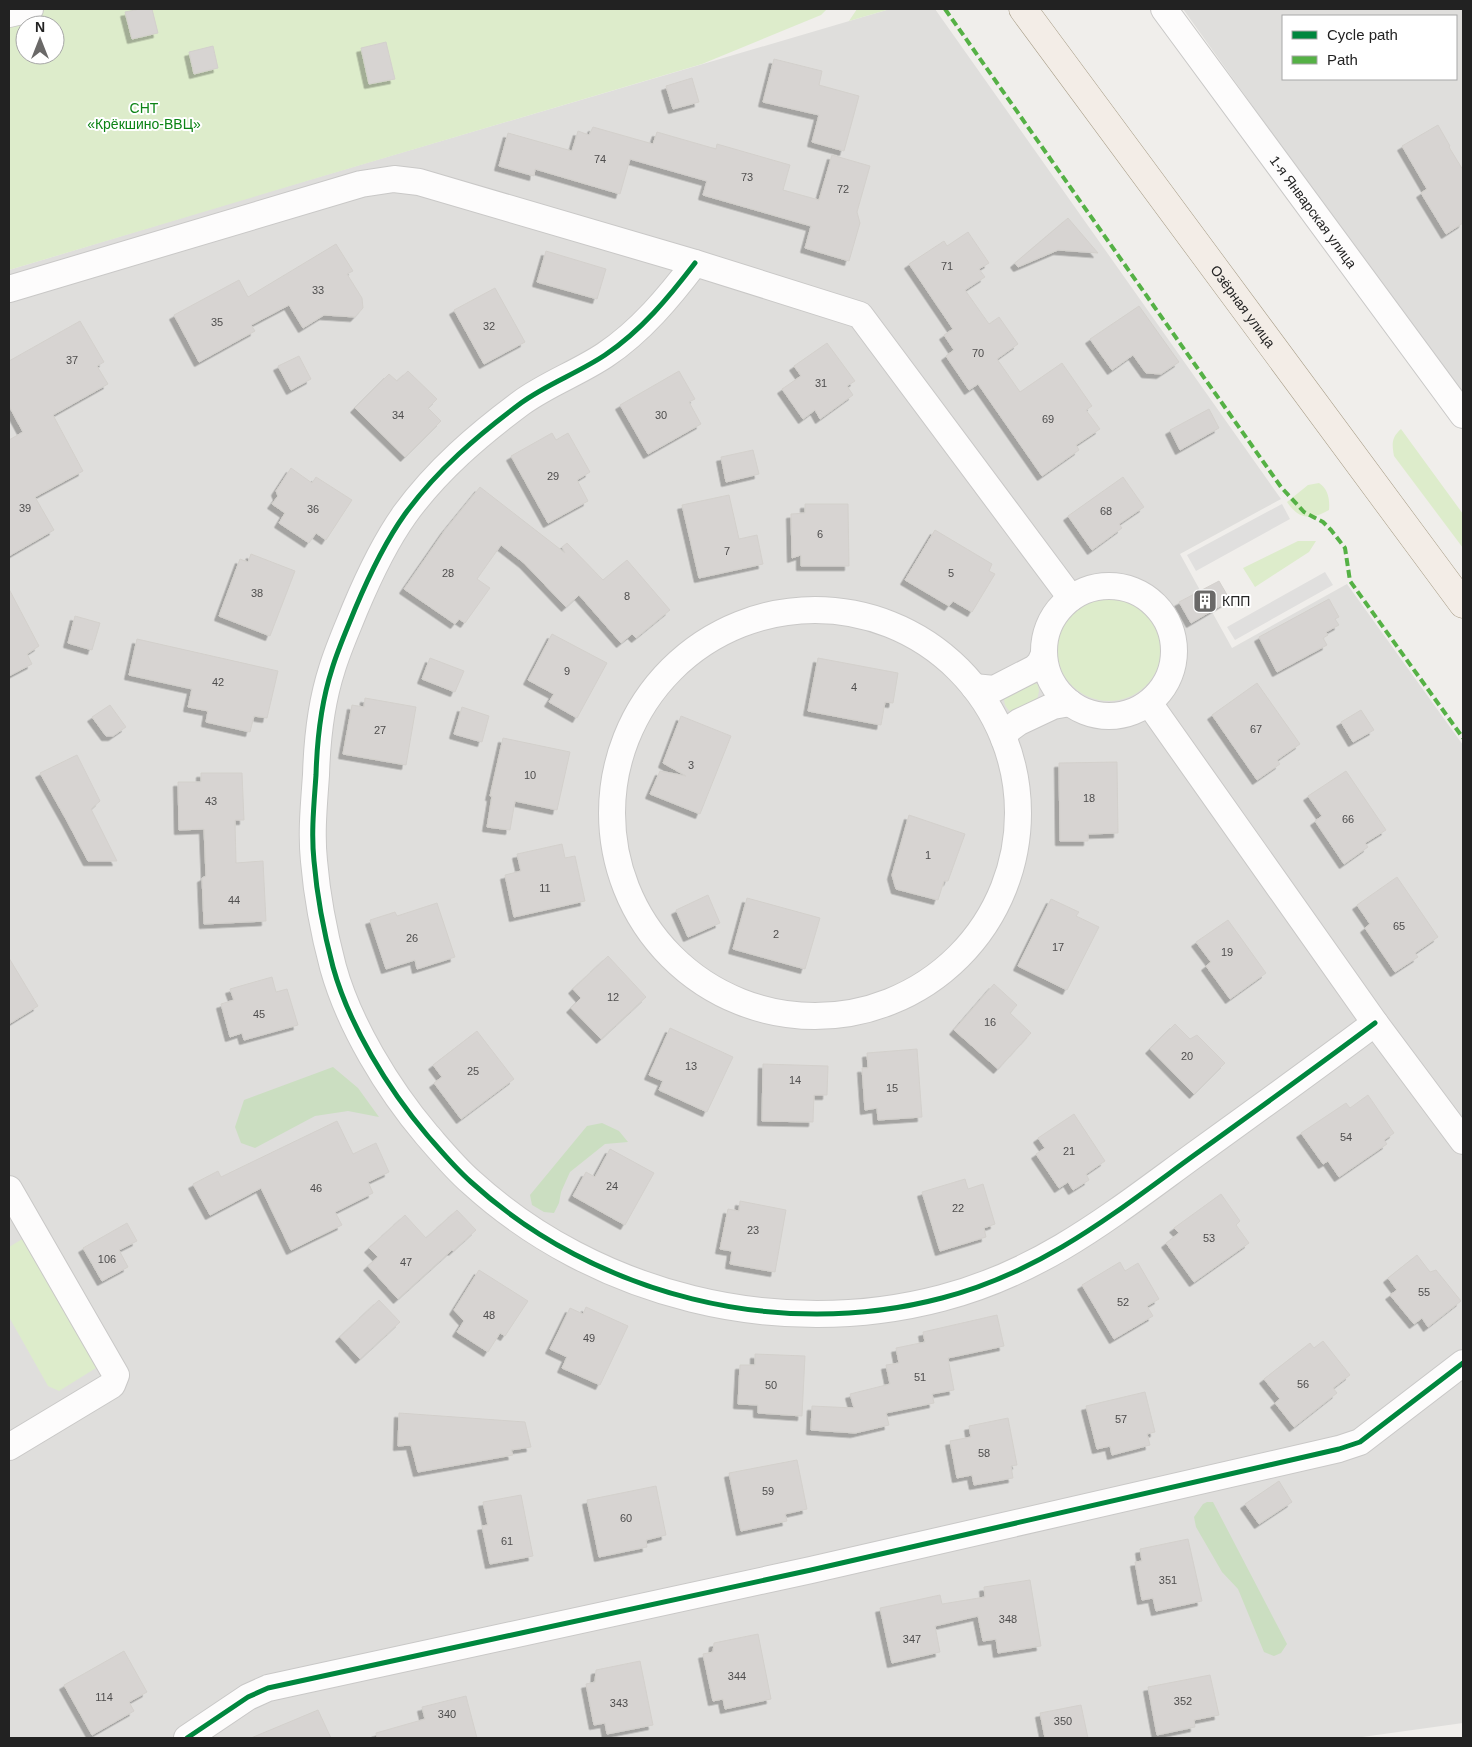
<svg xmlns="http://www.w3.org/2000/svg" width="1472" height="1747" viewBox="0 0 1472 1747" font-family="Helvetica,sans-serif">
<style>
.residential{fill:#dfdedc;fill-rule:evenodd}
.grass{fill:#ddeccb;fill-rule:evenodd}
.forest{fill:#cbdec1}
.parking{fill:#e0dfde}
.building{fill:#d7d4d2;stroke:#d3d0cc;filter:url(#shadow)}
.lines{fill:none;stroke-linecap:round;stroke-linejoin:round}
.minor-casing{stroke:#c9c8c7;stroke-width:28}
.major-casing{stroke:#a79c86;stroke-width:29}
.minor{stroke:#fdfcfc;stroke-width:26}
.major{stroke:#f3ede7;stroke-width:28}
.quiet{stroke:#55b145;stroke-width:4;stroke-dasharray:8 4;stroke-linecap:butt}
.cycleway-casing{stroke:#fff;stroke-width:8}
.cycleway{stroke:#00873e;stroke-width:5}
.labels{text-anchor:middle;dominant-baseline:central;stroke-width:4;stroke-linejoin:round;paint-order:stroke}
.number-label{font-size:11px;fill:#4f4e4e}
.park-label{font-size:14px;fill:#0c8416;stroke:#fff}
.street-label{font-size:14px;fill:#222;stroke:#fff}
.poi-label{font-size:14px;fill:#222;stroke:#fff;text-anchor:start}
</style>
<defs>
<filter id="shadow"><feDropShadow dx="-4.5" dy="4.5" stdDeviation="0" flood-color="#0004"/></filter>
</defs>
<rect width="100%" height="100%" fill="#f0eeeb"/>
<path class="residential" d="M 890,9 L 935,9 L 1281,499 L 1180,554 L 1232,648 L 1347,584 L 1463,745 L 1463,1723 L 1355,1738 L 9,1738 L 9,270 L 268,192 Z
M 1183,9 L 1463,9 L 1463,399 ZM 1283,16 L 1456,16 L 1456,79 L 1283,79 Z"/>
<path class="grass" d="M 9,9 L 827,9 L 821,15 L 702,64 L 310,180 L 9,270 ZM 25,25 L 55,25 L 55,55 L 25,55 Z
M 857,9 L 890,9 L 849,21 Z
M 1401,429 L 1463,514 L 1463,548 L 1394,456 C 1392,444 1391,438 1401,429 Z
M 1319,483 C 1328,489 1330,499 1329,510 C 1312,520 1299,520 1287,502 L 1308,485 Z
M 1298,541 L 1316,541 L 1309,552 L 1255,587 L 1243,568 Z
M1057 649a52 52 0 1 1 104 0a52 52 0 1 1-104 0Z
M 1032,681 L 1038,685 L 1039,691 L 1037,700 L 1011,712 C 1005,707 1004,704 1004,696 Z
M 24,1238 L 95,1359 L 96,1368 L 59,1391 L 48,1386 L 9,1317 L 9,1247 Z"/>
<path class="forest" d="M 333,1067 L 358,1088 L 379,1117 L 348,1111 L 315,1116 L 255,1148 L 241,1143 L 235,1127 L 244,1100 Z
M 602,1123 L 619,1131 L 628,1142 L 605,1144 L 570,1172 L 561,1192 L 559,1203 L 554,1213 L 544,1212 L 532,1205 L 530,1195 L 587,1126 Z
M 1207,1502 L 1213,1502 L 1287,1644 L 1281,1653 L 1274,1656 L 1264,1652 L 1238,1589 L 1222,1572 L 1196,1527 L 1194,1517 L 1203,1504 Z"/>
<path class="parking" d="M 1282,504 L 1290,519 L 1196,571 L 1187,555 Z
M 1325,572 L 1333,585 L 1235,640 L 1227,627 Z"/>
<path class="building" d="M 140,9 L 152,9 L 158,33 L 132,39 L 125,12 Z
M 386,42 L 395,79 L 369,84 L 361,48 Z
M 213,46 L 218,68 L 194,74 L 189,52 Z
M 774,59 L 822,71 L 819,85 L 859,96 L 844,151 L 812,142 L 819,115 L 763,102 Z
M 692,78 L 699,102 L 673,109 L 666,86 Z
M 1438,125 L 1450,146 L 1449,147 L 1463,170 L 1463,223 L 1446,234 L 1421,193 L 1427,189 L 1402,146 Z
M 593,127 L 653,144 L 657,132 L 716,149 L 717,144 L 790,165 L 783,190 L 819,200 L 832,155 L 870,166 L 857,212 L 860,223 L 849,261 L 805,248 L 811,226 L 703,195 L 707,181 L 630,159 L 620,194 L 535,169 L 534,176 L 499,166 L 508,133 L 572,151 L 578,131 L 589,135 Z
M 1068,218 L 1098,253 L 1058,250 L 1018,267 L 1015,263 Z
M 968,232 L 989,263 L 979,269 L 985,277 L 965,290 L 989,324 L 999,317 L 1018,344 L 997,359 L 1020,392 L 1062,363 L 1092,406 L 1086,410 L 1100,429 L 1076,445 L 1079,450 L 1042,476 L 978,384 L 969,390 L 946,356 L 954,350 L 944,335 L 953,329 L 909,264 L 944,241 L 947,246 Z
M 336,244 L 353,271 L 347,274 L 362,298 L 363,308 L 355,317 L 324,315 L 303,328 L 289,305 L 251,325 L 255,331 L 199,362 L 174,315 L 239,280 L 248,297 Z
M 546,251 L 606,269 L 597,299 L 537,282 Z
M 495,288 L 525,342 L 484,364 L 454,310 Z
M 1139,306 L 1179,362 L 1161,374 L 1146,373 L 1133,355 L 1112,370 L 1090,339 Z
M 80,321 L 104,362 L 97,366 L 108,384 L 53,415 L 83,471 L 35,497 L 54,530 L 9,556 L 9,440 L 23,432 L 9,406 L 9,361 Z
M 827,343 L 855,381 L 847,386 L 853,395 L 820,419 L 815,410 L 803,419 L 782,389 L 801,376 L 794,366 Z
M 299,356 L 311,379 L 291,390 L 278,366 Z
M 408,371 L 437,399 L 428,408 L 441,421 L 405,457 L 355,408 L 389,374 L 397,381 Z
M 679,371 L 695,399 L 689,402 L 701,424 L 648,454 L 620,405 Z
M 1209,409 L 1219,428 L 1180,450 L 1170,430 Z
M 552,433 L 556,440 L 568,433 L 590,472 L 577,480 L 588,501 L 548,523 L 511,456 Z
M 753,450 L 759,474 L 726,482 L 721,457 Z
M 291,468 L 312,483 L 316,477 L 352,500 L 326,540 L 316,533 L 309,543 L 279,523 L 285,513 L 272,504 L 278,496 L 276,491 Z
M 1123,477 L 1144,507 L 1119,524 L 1122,528 L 1092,550 L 1068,516 Z
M 480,487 L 565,553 L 562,547 L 567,543 L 603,580 L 627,560 L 670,610 L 636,638 L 632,634 L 621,643 L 579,595 L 566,607 L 524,563 L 501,545 L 477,579 L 490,588 L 465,623 L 459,619 L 455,624 L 404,589 L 445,530 Z
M 729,495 L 739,539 L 757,535 L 763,564 L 699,578 L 682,505 Z
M 805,504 L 848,504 L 849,566 L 801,566 L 801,555 L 792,558 L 791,514 L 805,513 Z
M 935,530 L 992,564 L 989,571 L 995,574 L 972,612 L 953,601 L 949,606 L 905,580 Z
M 251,554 L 295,571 L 270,636 L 219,616 L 240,559 L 248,562 Z
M 1219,581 L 1230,600 L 1191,623 L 1179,602 Z
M 9,589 L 39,646 L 27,654 L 32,664 L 9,676 Z
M 1329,599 L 1339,617 L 1335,619 L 1339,625 L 1326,632 L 1328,635 L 1323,638 L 1327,645 L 1277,672 L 1259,637 Z
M 75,616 L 100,623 L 92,650 L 68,643 Z
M 552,634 L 607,663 L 577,718 L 549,702 L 554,694 L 528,680 Z
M 137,639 L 278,671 L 267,718 L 254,716 L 250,732 L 206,722 L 208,711 L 188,707 L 192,689 L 129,675 Z
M 430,658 L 464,671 L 455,692 L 422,679 Z
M 818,658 L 898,673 L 893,703 L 885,702 L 881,725 L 808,711 Z
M 1257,683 L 1300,744 L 1277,760 L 1280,764 L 1257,780 L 1212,715 Z
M 365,698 L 416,707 L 406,765 L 343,754 L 352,705 L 364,707 Z
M 110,705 L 126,727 L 113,736 L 106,736 L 92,717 Z
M 462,707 L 489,716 L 482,742 L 454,734 Z
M 1361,710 L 1374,730 L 1353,742 L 1341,722 Z
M 681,716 L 731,736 L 700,814 L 650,794 L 660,771 L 686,776 L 663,763 Z
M 503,738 L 570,752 L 557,810 L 515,801 L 510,830 L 487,827 L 492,796 L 490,796 Z
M 77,755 L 100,801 L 91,809 L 117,861 L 88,861 L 67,821 L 40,773 Z
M 1117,762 L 1118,833 L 1088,834 L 1088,841 L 1060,841 L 1059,763 Z
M 1346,771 L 1386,830 L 1365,843 L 1368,847 L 1344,864 L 1315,821 L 1322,816 L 1308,796 Z
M 201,773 L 242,773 L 244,820 L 235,820 L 236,863 L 263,861 L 266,921 L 204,924 L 202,878 L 206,876 L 204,829 L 179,830 L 178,782 L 201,782 Z
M 909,815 L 965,834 L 948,881 L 944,881 L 938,900 L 896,889 L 892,875 Z
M 562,844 L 565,858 L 575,856 L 585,901 L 514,917 L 505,875 L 521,871 L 517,854 Z
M 1397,877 L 1438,937 L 1415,953 L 1418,957 L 1395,972 L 1365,928 L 1370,924 L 1357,905 Z
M 708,895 L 720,923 L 688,937 L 676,910 Z
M 747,898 L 820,918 L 805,969 L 733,949 Z
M 1051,899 L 1079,912 L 1076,916 L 1099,927 L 1067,990 L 1018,966 Z
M 437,903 L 455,957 L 417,969 L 415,960 L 386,969 L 370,920 L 395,912 L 397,916 Z
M 1228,920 L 1266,973 L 1230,999 L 1206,966 L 1211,962 L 1196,942 Z
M 608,956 L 646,997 L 601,1039 L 571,1008 L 581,998 L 573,989 Z
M 9,958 L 38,1006 L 9,1024 Z
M 272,977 L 276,992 L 287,989 L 298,1025 L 244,1040 L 242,1033 L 230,1037 L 221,1004 L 234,1000 L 230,989 Z
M 994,984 L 1017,1005 L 1010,1013 L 1031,1033 L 998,1069 L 954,1030 Z
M 1175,1024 L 1190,1039 L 1197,1035 L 1225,1063 L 1194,1094 L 1150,1049 Z
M 670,1028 L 733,1057 L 707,1112 L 659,1090 L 663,1081 L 649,1075 Z
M 477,1031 L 514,1079 L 461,1119 L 434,1083 L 442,1077 L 433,1065 Z
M 917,1049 L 922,1117 L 878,1120 L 877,1108 L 865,1110 L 862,1068 L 868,1068 L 867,1053 Z
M 763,1064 L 828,1066 L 827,1095 L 814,1095 L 813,1122 L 762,1121 Z
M 1368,1095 L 1394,1133 L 1384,1140 L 1387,1144 L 1339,1177 L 1328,1161 L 1323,1164 L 1301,1133 L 1346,1103 L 1350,1108 Z
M 1074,1114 L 1105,1161 L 1086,1174 L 1089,1180 L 1073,1190 L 1068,1182 L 1059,1188 L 1036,1154 L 1045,1148 L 1038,1138 Z
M 337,1121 L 353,1154 L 376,1143 L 389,1172 L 368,1182 L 373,1193 L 335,1212 L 342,1225 L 291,1250 L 261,1188 L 210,1215 L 193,1184 L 218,1171 L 221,1177 Z
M 610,1149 L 654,1173 L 625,1225 L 573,1196 L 586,1172 L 595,1177 Z
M 965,1179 L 968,1189 L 983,1184 L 995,1224 L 984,1228 L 986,1237 L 940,1251 L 922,1192 Z
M 1221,1194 L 1240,1221 L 1236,1225 L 1249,1243 L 1194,1282 L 1166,1243 L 1179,1233 L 1174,1228 Z
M 740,1201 L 786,1210 L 775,1272 L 730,1264 L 732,1251 L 720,1249 L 728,1209 L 739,1211 Z
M 457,1210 L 476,1230 L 453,1251 L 452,1250 L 398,1299 L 368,1266 L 378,1257 L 369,1248 L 405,1215 L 426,1238 Z
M 127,1223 L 137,1241 L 119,1250 L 128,1267 L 102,1281 L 83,1248 Z
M 1417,1255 L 1430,1272 L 1436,1270 L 1461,1301 L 1428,1327 L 1422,1318 L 1414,1324 L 1390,1295 L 1397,1290 L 1388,1278 Z
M 1120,1262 L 1125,1271 L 1138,1263 L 1159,1299 L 1147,1306 L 1153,1316 L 1114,1339 L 1082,1285 Z
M 479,1270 L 528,1301 L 505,1336 L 500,1333 L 488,1352 L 457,1332 L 464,1321 L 454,1310 Z
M 379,1300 L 400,1322 L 360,1359 L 340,1337 Z
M 586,1307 L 628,1326 L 600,1385 L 562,1368 L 567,1357 L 550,1349 L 570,1308 L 583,1314 Z
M 997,1315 L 1004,1346 L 948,1358 L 954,1390 L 932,1394 L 934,1403 L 886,1413 L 889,1425 L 855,1433 L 811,1430 L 812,1406 L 854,1408 L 850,1394 L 890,1384 L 886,1365 L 899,1363 L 896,1348 L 925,1342 L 923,1332 Z
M 1323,1341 L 1350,1375 L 1333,1388 L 1337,1393 L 1294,1427 L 1275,1403 L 1280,1399 L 1264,1379 L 1310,1343 L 1314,1348 Z
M 755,1354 L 805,1356 L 802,1416 L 758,1413 L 758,1405 L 738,1404 L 740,1365 L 755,1365 Z
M 1145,1392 L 1155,1432 L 1147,1434 L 1150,1445 L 1112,1455 L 1110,1446 L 1097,1449 L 1086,1406 Z
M 399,1413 L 525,1422 L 531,1447 L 511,1450 L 513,1455 L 418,1472 L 411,1445 L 398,1446 Z
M 1008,1418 L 1017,1465 L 1011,1466 L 1013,1478 L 974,1485 L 972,1475 L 957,1478 L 950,1441 L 971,1437 L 969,1426 Z
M 797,1460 L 807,1509 L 785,1514 L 787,1521 L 741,1531 L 729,1473 Z
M 1279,1481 L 1292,1502 L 1259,1524 L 1245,1504 Z
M 656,1486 L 666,1535 L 646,1540 L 647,1547 L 599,1557 L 587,1500 Z
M 521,1495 L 533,1556 L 490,1564 L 482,1526 L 488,1525 L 483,1502 Z
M 1188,1539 L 1202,1601 L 1156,1611 L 1153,1598 L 1142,1600 L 1135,1562 L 1142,1561 L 1140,1549 Z
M 1030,1580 L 1041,1646 L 998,1653 L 996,1639 L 983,1641 L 978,1616 L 935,1626 L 940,1652 L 892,1663 L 880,1608 L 940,1595 L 942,1604 L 985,1597 L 984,1587 Z
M 758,1634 L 771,1699 L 725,1709 L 723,1699 L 713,1701 L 703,1654 L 713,1652 L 714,1643 Z
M 124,1651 L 147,1692 L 129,1702 L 134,1711 L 92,1735 L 64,1685 Z
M 640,1661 L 653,1725 L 607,1734 L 605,1723 L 594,1725 L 586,1684 L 595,1682 L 596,1670 Z
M 1210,1675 L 1219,1715 L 1194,1720 L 1195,1727 L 1157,1735 L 1148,1687 Z
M 466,1696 L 477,1738 L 377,1738 L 376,1733 L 425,1719 L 422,1707 Z
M 1081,1705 L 1088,1738 L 1045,1738 L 1040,1713 Z
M 318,1710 L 331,1738 L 251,1738 Z"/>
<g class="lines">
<g class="minor-casing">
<g id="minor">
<path id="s1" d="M 1164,9 L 1463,415"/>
<path d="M 9,14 L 30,9"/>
<path d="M 695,263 C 669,297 641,331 605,355 C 578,373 547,384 521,403 C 478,435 437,470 405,514 C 385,542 368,578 355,609 C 347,629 338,649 332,669 C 321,703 317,740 316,775 C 314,804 311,833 314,861 C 317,896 324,933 333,967 C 349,1025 388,1089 427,1135 C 441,1151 455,1168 471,1182 C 596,1296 779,1341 942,1298 C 1042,1272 1112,1215 1193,1156 C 1254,1112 1315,1068 1375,1023"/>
<path d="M 9,289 L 361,184 L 394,179 L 419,182 L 695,263 L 860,315 L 1071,598"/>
<circle cx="1109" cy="651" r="65"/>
<circle cx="815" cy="813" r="203"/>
<path d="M 974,687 L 994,689 L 1035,668 L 1040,663 L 1044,654"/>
<path d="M 1149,703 L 1375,1023 L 1463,1141"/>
<path d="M 1004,739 L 1008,730 L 1019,722 L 1053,706 L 1070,703"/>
<path d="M 9,1189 L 116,1375 L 112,1385 L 9,1447"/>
<path d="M 187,1738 L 248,1697 L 268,1688 L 811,1570 L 1339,1449 L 1360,1442 L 1463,1363"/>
</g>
</g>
<g class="major-casing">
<g id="major">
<path id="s2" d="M 1023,9 L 1463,604"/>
</g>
</g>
<use href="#minor" class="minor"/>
<use href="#major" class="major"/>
<path class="quiet" d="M 945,9 L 1281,487 L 1304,512 L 1323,522 L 1331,530 L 1345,548 L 1350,581 L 1463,738"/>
<g class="cycleway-casing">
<path id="cycleway" d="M 695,263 C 669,297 641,331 605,355 C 578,373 547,384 521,403 C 478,435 437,470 405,514 C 385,542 368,578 355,609 C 347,629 338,649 332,669 C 321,703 317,740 316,775 C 314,804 311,833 314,861 C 317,896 324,933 333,967 C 349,1025 388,1089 427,1135 C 441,1151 455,1168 471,1182 C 596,1296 779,1341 942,1298 C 1042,1272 1112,1215 1193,1156 C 1254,1112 1315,1068 1375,1023
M 187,1738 L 248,1697 L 268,1688 L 811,1570 L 1339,1449 L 1360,1442 L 1463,1363"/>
</g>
<use href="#cycleway" class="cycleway"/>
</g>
<defs>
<g id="building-square" transform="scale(1.25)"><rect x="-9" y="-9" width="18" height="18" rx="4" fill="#6a6968" stroke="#fff"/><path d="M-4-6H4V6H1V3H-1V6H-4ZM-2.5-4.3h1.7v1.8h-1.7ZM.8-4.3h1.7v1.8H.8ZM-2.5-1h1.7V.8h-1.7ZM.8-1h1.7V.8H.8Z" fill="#fff"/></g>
</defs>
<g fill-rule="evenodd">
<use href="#building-square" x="1205" y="601"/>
</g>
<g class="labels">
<g class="number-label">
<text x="600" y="159">74</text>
<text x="747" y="177">73</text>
<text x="843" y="189">72</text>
<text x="947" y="266">71</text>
<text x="318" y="290">33</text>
<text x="217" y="322">35</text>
<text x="489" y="326">32</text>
<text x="978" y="353">70</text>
<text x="72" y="360">37</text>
<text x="821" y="383">31</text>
<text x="398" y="415">34</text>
<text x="661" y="415">30</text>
<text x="1048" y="419">69</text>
<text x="553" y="476">29</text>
<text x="25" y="508">39</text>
<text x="313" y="509">36</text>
<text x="1106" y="511">68</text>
<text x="820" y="534">6</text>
<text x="727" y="551">7</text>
<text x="448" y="573">28</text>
<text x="951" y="573">5</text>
<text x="257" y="593">38</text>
<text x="627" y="596">8</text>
<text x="567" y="671">9</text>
<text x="218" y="682">42</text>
<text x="854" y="687">4</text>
<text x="1256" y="729">67</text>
<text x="380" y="730">27</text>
<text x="691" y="765">3</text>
<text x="530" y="775">10</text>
<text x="1089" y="798">18</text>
<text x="211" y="801">43</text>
<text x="1348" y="819">66</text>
<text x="928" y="855">1</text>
<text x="545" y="888">11</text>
<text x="234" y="900">44</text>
<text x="1399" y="926">65</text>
<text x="776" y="934">2</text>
<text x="412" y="938">26</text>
<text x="1058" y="947">17</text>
<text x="1227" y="952">19</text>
<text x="613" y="997">12</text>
<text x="259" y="1014">45</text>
<text x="990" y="1022">16</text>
<text x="1187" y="1056">20</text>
<text x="691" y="1066">13</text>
<text x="473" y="1071">25</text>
<text x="795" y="1080">14</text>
<text x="892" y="1088">15</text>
<text x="1346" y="1137">54</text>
<text x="1069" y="1151">21</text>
<text x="612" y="1186">24</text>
<text x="316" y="1188">46</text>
<text x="958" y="1208">22</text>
<text x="753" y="1230">23</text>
<text x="1209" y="1238">53</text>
<text x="107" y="1259">106</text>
<text x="406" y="1262">47</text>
<text x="1424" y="1292">55</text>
<text x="1123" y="1302">52</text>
<text x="489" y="1315">48</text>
<text x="589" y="1338">49</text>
<text x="920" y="1377">51</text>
<text x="1303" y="1384">56</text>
<text x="771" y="1385">50</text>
<text x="1121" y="1419">57</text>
<text x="984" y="1453">58</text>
<text x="768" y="1491">59</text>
<text x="626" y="1518">60</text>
<text x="507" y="1541">61</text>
<text x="1168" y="1580">351</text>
<text x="1008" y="1619">348</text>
<text x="912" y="1639">347</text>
<text x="737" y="1676">344</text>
<text x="104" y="1697">114</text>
<text x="1183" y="1701">352</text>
<text x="619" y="1703">343</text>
<text x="447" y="1714">340</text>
<text x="1063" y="1721">350</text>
</g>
<g class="park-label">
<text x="144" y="108">СНТ<tspan x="144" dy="16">«Крёкшино-ВВЦ»</tspan></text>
</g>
<g class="street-label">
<text stroke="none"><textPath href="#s1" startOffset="252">1-я Январская улица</textPath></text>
<text stroke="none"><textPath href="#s2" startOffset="370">Озёрная улица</textPath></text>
</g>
<g class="poi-label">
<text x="1222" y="601">КПП</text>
</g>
</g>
<rect width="1472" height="1747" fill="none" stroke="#222222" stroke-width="20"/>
<rect x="1282" y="15" width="175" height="65" fill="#ffffff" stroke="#a7a7a7"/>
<rect x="1292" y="31" width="25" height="8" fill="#00873e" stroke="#a7a7a7"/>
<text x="1327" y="40" font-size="15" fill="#222222">Cycle path</text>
<rect x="1292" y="56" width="25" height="8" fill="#55b145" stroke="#a7a7a7"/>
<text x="1327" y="65" font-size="15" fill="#222222">Path</text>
<g transform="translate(40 40)"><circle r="24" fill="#ffffff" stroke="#a7a7a7"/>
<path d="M0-4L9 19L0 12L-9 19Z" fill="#6a6968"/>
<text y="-8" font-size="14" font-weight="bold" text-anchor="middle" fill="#222222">N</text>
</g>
</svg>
